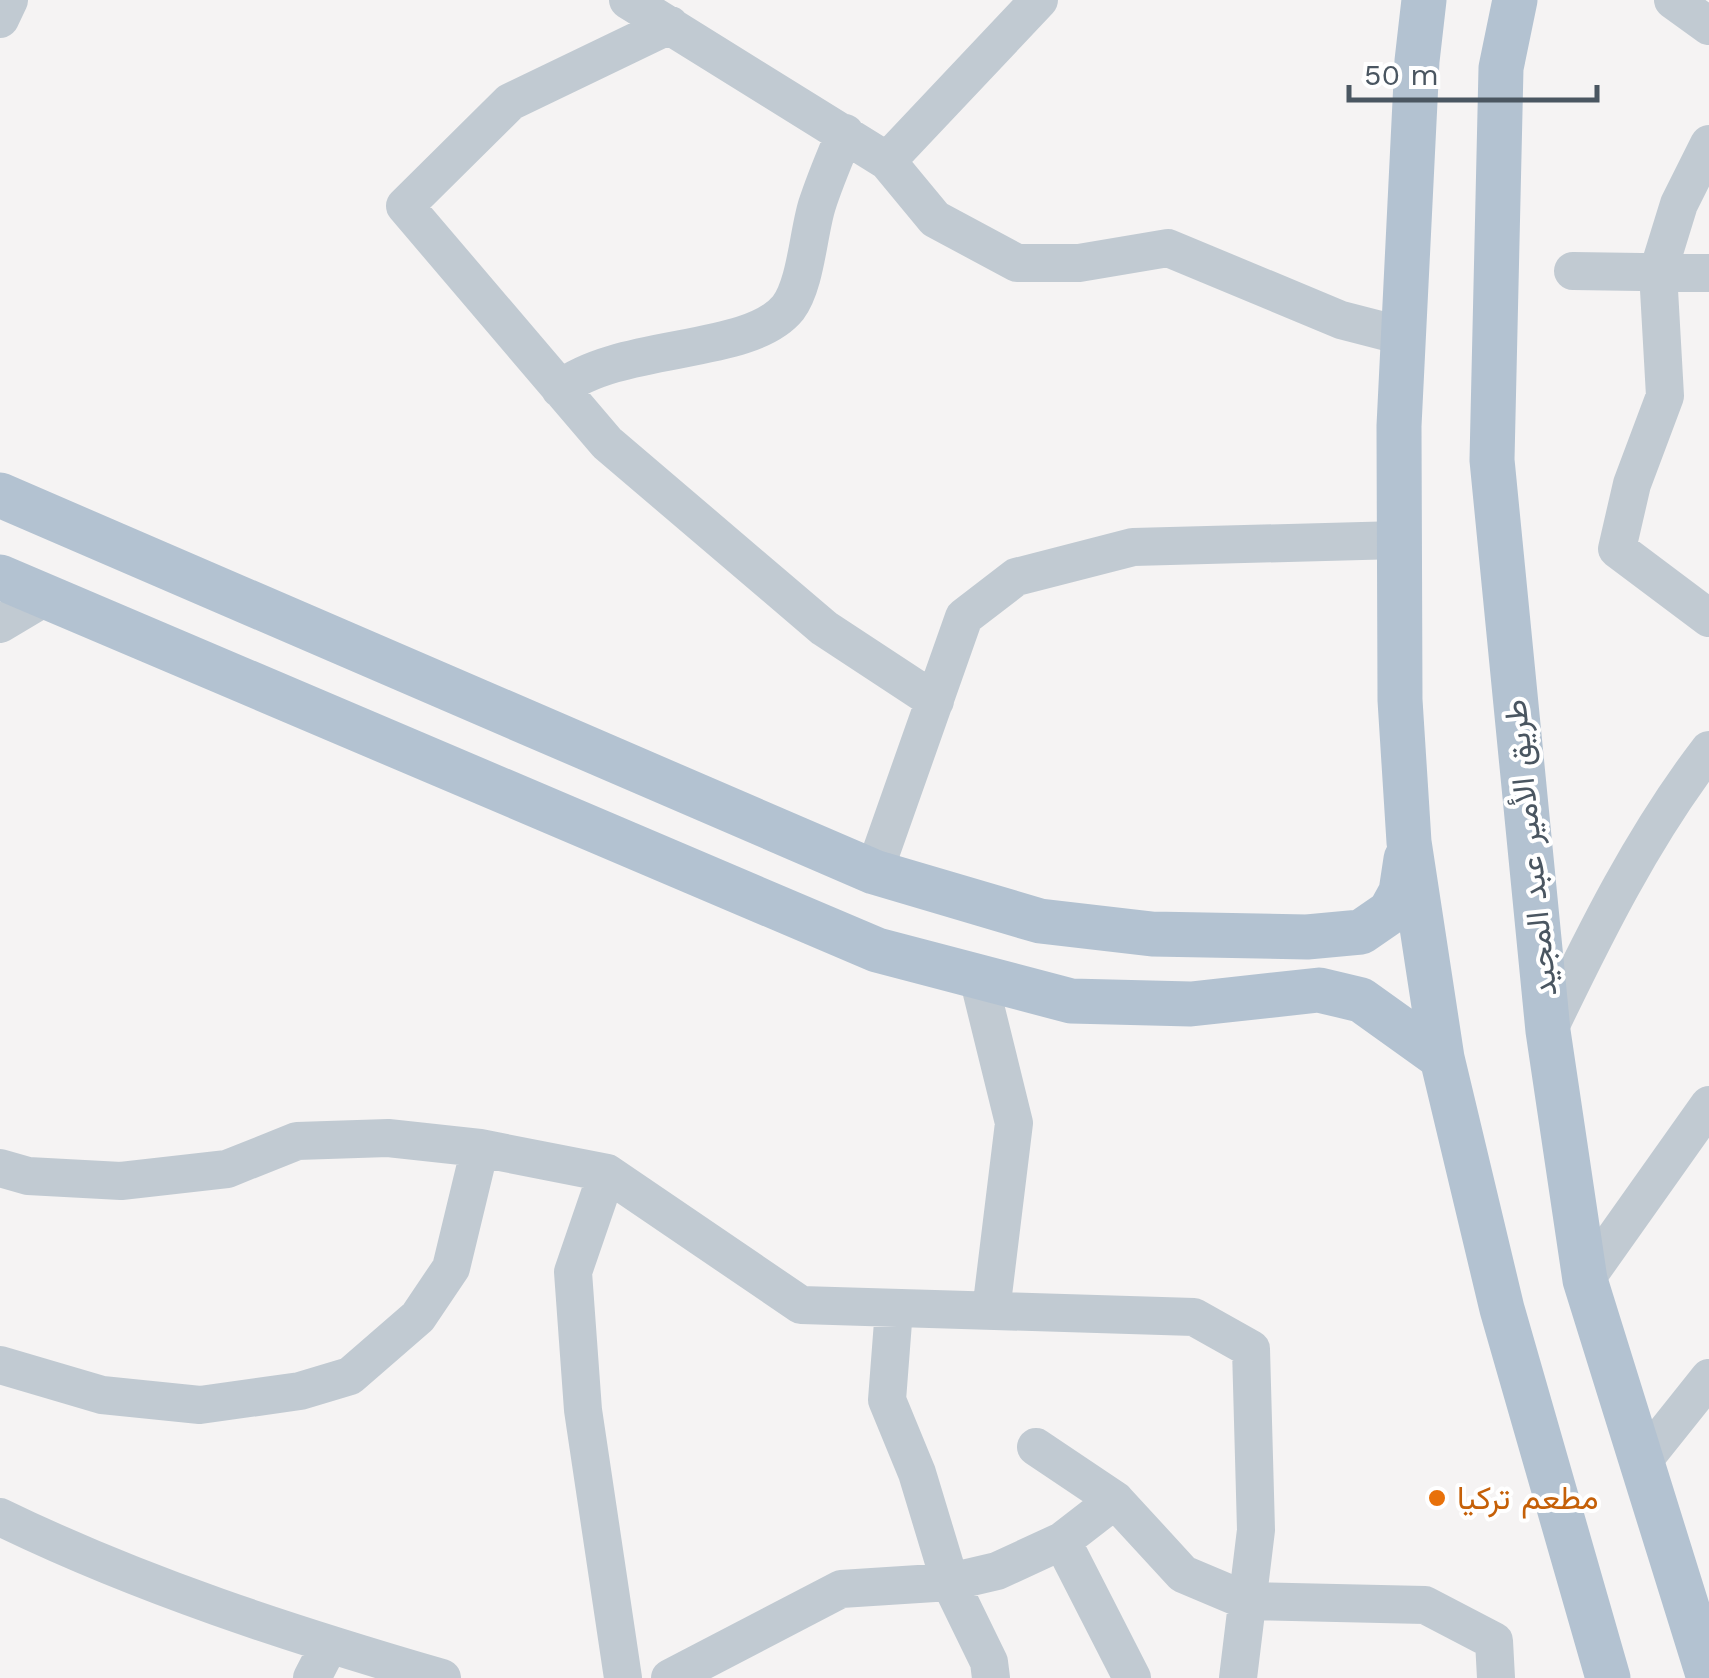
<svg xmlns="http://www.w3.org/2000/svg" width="1709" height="1678" viewBox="0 0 1709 1678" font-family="'Work Sans',Vazirmatn,sans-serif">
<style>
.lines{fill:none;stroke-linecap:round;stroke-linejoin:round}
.minor{stroke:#c1cad2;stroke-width:38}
.major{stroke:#b3c2d1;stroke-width:45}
.food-dot{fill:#e8710a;stroke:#fff;stroke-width:4}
.labels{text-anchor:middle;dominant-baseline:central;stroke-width:8;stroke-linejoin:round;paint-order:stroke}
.street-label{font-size:32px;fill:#4a5661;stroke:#fff}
.food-label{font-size:32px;fill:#c56008;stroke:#fff;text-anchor:start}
</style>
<rect width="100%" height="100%" fill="#f5f3f3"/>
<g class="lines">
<path class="minor" d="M 628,0 L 887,161 L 935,219 L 1017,263 L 1079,263 L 1168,248 L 1341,320 L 1403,336
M 1673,0 L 1709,26
M 0,19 L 9,0
M 670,25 L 510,102 L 405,206 L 607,443 L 824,628 L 935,701
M 1709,144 L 1679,204 L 1658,272 L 1665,396 L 1632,484 L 1617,549 L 1709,618
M 887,161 L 1039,0
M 1573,271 L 1709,273
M 560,389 C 621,342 749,356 788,308 C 806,284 808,234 817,205 C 825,180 835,157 845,133
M 0,624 L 47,596
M 874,872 L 964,617 L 1016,577 L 1133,547 L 1399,540
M 978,977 L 1014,1123 L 991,1311
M 1548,1031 C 1595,933 1643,836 1709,750
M 0,1168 L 28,1176 L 121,1181 L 227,1169 L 297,1141 L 388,1138 L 480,1148 L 607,1173 L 801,1305 L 1194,1317 L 1251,1349 L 1256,1530 L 1238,1678
M 607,1173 L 573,1272 L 583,1410 L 623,1678
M 1585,1280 L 1709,1105
M 894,1309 L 887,1400 L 917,1473 L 950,1582 L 989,1662 L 991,1678
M 0,1365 L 102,1395 L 200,1405 L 300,1391 L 350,1376 L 418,1317 L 451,1268 L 480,1148
M 1036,1447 L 1115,1500 L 1183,1574 L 1247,1601 L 1425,1605 L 1494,1641 L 1496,1678
M 1642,1462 L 1709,1378
M 0,1517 C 142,1586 291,1634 442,1678
M 1062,1541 L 1132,1678
M 312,1678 L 329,1645
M 670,1678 L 841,1589 L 950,1582 L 997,1571 L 1062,1541 L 1115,1500"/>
<path class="major" d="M 1424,0 L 1417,61 L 1399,426 L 1400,700 L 1409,842 L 1442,1058 L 1502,1309 L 1608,1678
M 1515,0 L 1501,68 L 1492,460 L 1548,1031 L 1585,1280 L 1709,1678
M 0,495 L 874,872 L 1040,921 L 1152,934 L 1307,937 L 1361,932 L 1390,912 L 1401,892 L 1406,859
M 0,577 L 877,950 L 1071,1001 L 1191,1004 L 1319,990 L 1361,1000 L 1442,1058"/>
</g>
<circle class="food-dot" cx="1437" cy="1498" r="10"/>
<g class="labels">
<g class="street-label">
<text transform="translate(1530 848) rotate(-96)">طريق الأمير عبد المجيد</text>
</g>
<g class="food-label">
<text x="1457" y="1498">مطعم تركيا</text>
</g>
</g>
<path d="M1349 85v15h248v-15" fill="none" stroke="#4a5661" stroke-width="5"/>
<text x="1364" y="85" font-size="30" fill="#4a5661" stroke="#ffffff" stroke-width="8" paint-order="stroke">50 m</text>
</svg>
